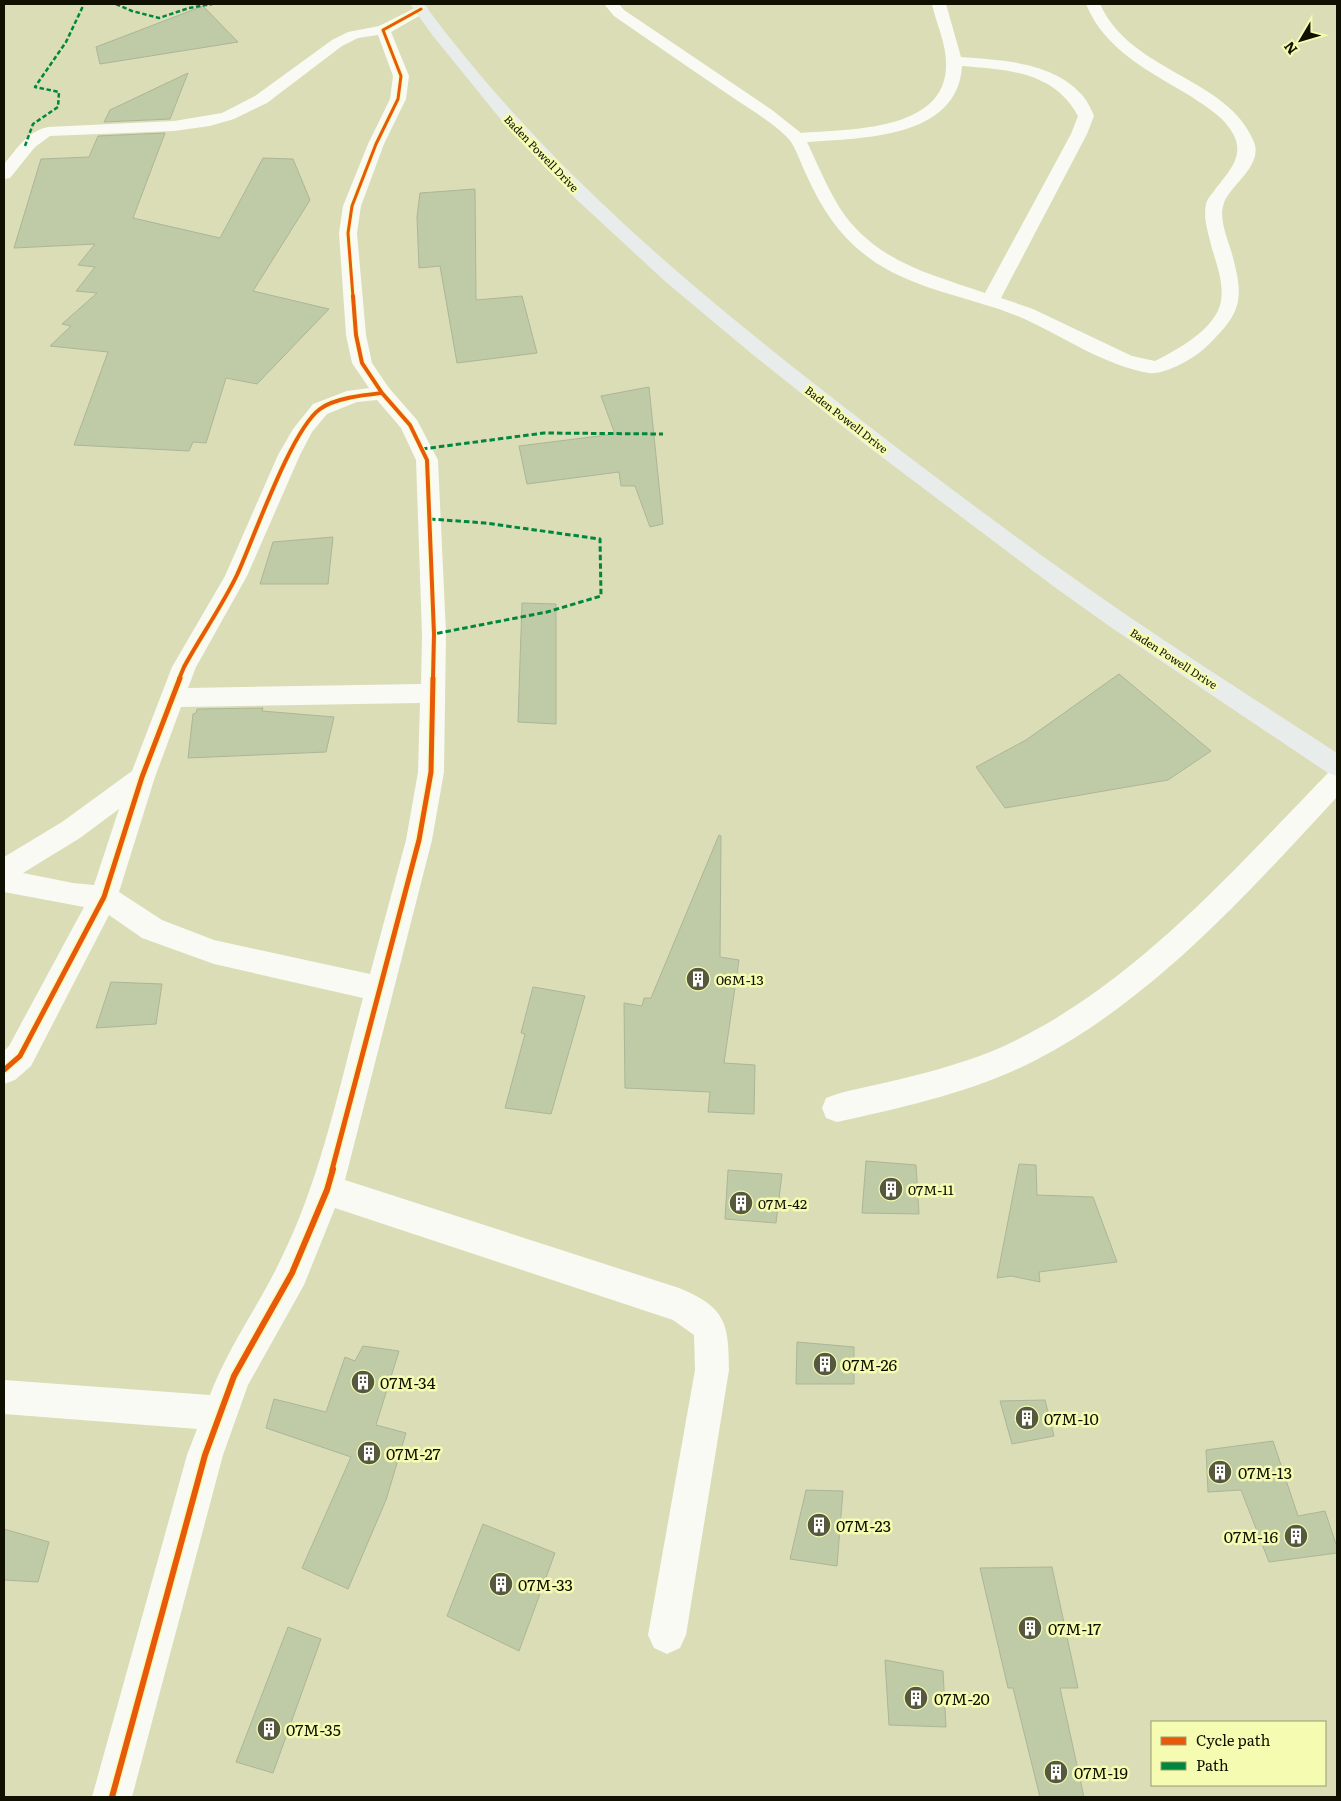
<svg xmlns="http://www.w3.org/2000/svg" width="1341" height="1801" viewBox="0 0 1341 1801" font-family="Literata,serif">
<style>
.building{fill:#bfcaa7;stroke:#adb598}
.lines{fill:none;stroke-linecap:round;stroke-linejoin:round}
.lane{fill:#f9faf4;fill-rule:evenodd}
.street{fill:#f9faf4;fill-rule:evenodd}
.primary{fill:#e8edeb;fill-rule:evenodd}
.quiet-far1{stroke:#00873e;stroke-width:2.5;stroke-dasharray:4.5 2.5;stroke-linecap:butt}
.quiet{stroke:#00873e;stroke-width:3;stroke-dasharray:5.5 3;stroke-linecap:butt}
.cycleway-far3-casing{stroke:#f5fcb1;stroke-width:5}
.cycleway-far2-casing{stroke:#f5fcb1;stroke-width:6}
.cycleway-far1-casing{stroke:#f5fcb1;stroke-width:8}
.cycleway-casing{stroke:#f5fcb1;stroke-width:9}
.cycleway-far3{stroke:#e8590c;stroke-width:3}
.cycleway-far2{stroke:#e8590c;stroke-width:4}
.cycleway-far1{stroke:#e8590c;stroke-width:5}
.cycleway{stroke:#e8590c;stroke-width:6}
.labels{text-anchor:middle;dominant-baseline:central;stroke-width:5;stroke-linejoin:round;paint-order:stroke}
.far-street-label{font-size:11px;fill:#0f1000;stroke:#f5fcb1}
.poi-label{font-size:14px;fill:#0f1000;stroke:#f5fcb1;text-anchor:start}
.near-poi-label{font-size:16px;fill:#0f1000;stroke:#f5fcb1;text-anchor:start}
</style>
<rect width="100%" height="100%" fill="#daddb6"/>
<path class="building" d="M 203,6 L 238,42 L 100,64 L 96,47 Z
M 188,73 L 170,119 L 104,122 L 110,110 Z
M 165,133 L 133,218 L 220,238 L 263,158 L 293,159 L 310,200 L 253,291 L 329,309 L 257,384 L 226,378 L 206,443 L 193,442 L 189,451 L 74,445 L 108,352 L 50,346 L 71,326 L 62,324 L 97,293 L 76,291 L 95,267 L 78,265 L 95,244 L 14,248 L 41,159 L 89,157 L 98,136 Z
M 475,189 L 476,300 L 522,296 L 537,353 L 457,363 L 440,266 L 419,268 L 417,217 L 420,193 Z
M 649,387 L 663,524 L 650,527 L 635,486 L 621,486 L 619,472 L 527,484 L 519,446 L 615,434 L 601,396 Z
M 333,537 L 328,584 L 260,584 L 273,542 Z
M 522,603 L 556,604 L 556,724 L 518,722 Z
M 1119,674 L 1211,751 L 1168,780 L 1005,808 L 976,767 L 1026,740 Z
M 263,708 L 262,711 L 334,717 L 326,752 L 188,758 L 193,714 L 196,713 L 197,709 Z
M 719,835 L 721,836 L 720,957 L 739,960 L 724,1063 L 755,1065 L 754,1114 L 708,1112 L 710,1092 L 625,1088 L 624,1003 L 642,1006 L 644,998 L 651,998 Z
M 111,982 L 162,984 L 156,1024 L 96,1028 Z
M 533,987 L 585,996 L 551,1114 L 505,1108 L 525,1034 L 521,1033 Z
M 866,1161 L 916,1165 L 919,1214 L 862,1213 Z
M 1019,1164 L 1036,1165 L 1037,1195 L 1093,1197 L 1117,1262 L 1039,1272 L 1040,1282 L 1011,1276 L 997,1278 Z
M 728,1170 L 782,1174 L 776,1223 L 725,1219 Z
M 797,1342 L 854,1347 L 854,1384 L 796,1384 Z
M 363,1346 L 399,1351 L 376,1425 L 406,1433 L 386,1500 L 348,1589 L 302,1568 L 351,1457 L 266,1428 L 274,1399 L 326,1412 L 345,1357 L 355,1361 Z
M 1045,1400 L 1054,1436 L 1012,1444 L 1000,1401 Z
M 1273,1441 L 1298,1516 L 1325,1511 L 1337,1547 L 1337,1553 L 1269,1562 L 1241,1490 L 1208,1492 L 1206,1450 Z
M 806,1490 L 843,1491 L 837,1566 L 790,1559 Z
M 483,1524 L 555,1553 L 519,1651 L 447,1616 Z
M 4,1529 L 49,1542 L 38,1582 L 4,1580 Z
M 1052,1567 L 1078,1688 L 1060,1688 L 1084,1797 L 1040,1797 L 1013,1688 L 1008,1688 L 980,1568 Z
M 288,1627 L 321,1639 L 273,1773 L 236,1762 Z
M 885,1660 L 943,1671 L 946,1727 L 889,1725 Z"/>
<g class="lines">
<path class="lane" d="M 604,4 L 619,4 L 624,10 L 772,110 L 801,133 C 849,129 948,132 946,63 C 946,43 936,23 932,4 L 946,4 L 961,57 C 1002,60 1054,62 1083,96 C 1088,102 1091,109 1094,116 L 1087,134 L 1001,298 L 1033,309 L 1132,356 L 1155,361 C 1178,349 1216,329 1221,301 C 1224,282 1216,263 1211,245 C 1208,231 1203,219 1206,204 C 1207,199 1211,195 1214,191 C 1229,171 1248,154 1230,129 C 1220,114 1206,107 1192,97 C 1151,72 1105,51 1086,4 L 1100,4 C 1131,73 1228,77 1254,142 C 1263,166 1231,184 1224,203 C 1218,219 1228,239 1232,254 C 1245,301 1241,313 1206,347 C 1195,358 1165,375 1149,373 C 1105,366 1061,335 1020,317 C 972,297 909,289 868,257 C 838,235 821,207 806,174 C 801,164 797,151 791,142 C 781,128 750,109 735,99 C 694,71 654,44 614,16 ZM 962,66 C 1007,70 1054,71 1078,116 L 1071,134 L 985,293 C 931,274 883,264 846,217 C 830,195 819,167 807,142 C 861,138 958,139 962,66 Z"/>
<path class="street" d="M 421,5 L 426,6 L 428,9 L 426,12 L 391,32 L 409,76 L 406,99 L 384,144 L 361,206 L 357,233 L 366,335 L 372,363 L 389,388 L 417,420 L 438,460 L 446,634 L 444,772 L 432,840 L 345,1180 L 679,1288 C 725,1307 729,1322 729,1370 L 686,1635 L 680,1648 L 667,1654 L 654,1648 L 648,1635 L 695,1370 L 694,1335 L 673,1320 L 335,1208 L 304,1285 L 248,1385 L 223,1455 L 132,1797 L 92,1797 L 187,1455 L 197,1429 L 4,1414 L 4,1380 L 210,1395 C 228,1347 258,1307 280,1261 C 321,1179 339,1087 363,998 L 214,964 L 142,938 L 109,915 L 31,1066 L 15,1080 L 4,1084 L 4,1051 L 9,1046 L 84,907 L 4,892 L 4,857 L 62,822 L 132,771 L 172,667 L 225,576 L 278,455 L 293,429 L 313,404 L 347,391 L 369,388 L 352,363 L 346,335 L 339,233 L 343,206 L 368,144 L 390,99 L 393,76 L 378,35 L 358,38 L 342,46 L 267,103 L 234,119 L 210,126 L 174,131 L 50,136 L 35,147 L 10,178 L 4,179 L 4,164 C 18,148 26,132 48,127 L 174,121 L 222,113 L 255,96 L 332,40 L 348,32 L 379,26 ZM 377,400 L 401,428 L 416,460 L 422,634 L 421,684 L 188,688 L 196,667 L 247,576 L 300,455 L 312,432 L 327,414 L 357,402 ZM 420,703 L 418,772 L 406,840 L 370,974 L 214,940 L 162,920 L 119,892 L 155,777 L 181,707 ZM 119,809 L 94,885 L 73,883 L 23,873 L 80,838 Z
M 1337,770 L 1337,797 C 1247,894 1155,998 1036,1060 C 974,1092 904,1107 837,1122 L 826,1118 L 822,1108 L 826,1098 C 846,1090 868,1087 888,1082 C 922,1074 957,1065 990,1052 C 1124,996 1229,875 1328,773 Z"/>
<path class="primary" d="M 410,4 L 424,4 C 534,154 675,275 821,389 C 921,467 1023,544 1128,616 C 1197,663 1267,707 1337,753 L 1337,776 L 1328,773 L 1112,628 L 1053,586 L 866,445 L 752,354 L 667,283 L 577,200 L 511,132 L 433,36 Z"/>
<path class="quiet-far1" d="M 116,4 L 132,11 L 159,18 L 189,8 L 212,4
M 25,146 L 33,124 L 58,107 L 59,92 L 35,87 L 66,42 L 84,4"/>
<path class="quiet" d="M 422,449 L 544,433 L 663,434
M 430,519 L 485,523 L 600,539 L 601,596 L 547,612 L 434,634"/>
<g class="cycleway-far3-casing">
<path id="cycleway-far3" d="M 353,297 L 348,233 L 352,206 L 376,144 L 398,99 L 401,76 L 383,30 L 421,9"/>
</g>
<g class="cycleway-far2-casing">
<path id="cycleway-far2" d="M 353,296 L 356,335 L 362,363 L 382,393 L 410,425 L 427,460 L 434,634 L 433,679
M 179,679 L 184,667 C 201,636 222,606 237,575 C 254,538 291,430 320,409 C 335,398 364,395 382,393"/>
</g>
<g class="cycleway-far1-casing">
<path id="cycleway-far1" d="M 4,1070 L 20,1056 L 104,897 L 142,777 L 180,678
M 332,1170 L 419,840 L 431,772 L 433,678"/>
</g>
<g class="cycleway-casing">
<path id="cycleway" d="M 112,1797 L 205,1455 L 234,1376 L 292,1273 L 327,1190 L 333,1169"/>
</g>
<use href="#cycleway-far3" class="cycleway-far3"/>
<use href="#cycleway-far2" class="cycleway-far2"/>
<use href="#cycleway-far1" class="cycleway-far1"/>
<use href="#cycleway" class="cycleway"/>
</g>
<defs>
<g id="building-disc" transform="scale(1.25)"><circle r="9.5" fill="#565840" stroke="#f5fcb1"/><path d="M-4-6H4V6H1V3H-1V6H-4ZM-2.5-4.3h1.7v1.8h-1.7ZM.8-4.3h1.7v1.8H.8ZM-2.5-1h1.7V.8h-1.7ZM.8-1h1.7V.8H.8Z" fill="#fff"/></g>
</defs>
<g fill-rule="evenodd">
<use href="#building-disc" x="698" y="979"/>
<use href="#building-disc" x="891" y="1189"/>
<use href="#building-disc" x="741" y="1203"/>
<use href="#building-disc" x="825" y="1364"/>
<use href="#building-disc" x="363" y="1382"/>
<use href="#building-disc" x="1027" y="1418"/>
<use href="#building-disc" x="369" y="1453"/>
<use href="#building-disc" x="1220" y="1472"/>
<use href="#building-disc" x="819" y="1525"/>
<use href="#building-disc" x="1296" y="1536"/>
<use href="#building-disc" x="501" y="1584"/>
<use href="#building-disc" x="1030" y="1628"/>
<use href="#building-disc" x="916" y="1698"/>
<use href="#building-disc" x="269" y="1729"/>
<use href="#building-disc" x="1056" y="1772"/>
</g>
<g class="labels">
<g class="far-street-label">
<text transform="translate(542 153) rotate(46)">Baden Powell Drive</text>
<text transform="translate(847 419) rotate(38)">Baden Powell Drive</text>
<text transform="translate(1174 658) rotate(33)">Baden Powell Drive</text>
</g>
<g class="poi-label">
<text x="716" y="979">06M-13</text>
<text x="908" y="1189">07M-11</text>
<text x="758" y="1203">07M-42</text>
</g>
<g class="near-poi-label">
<text x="842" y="1364">07M-26</text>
<text x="380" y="1382">07M-34</text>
<text x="1044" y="1418">07M-10</text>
<text x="386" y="1453">07M-27</text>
<text x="1238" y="1472">07M-13</text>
<text x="836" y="1525">07M-23</text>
<text x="1278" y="1536" text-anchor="end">07M-16</text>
<text x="518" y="1584">07M-33</text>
<text x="1048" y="1628">07M-17</text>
<text x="934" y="1698">07M-20</text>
<text x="286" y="1729">07M-35</text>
<text x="1074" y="1772">07M-19</text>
</g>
</g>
<rect width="1341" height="1801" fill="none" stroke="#0f1000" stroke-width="10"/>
<rect x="1151" y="1721" width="175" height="65" fill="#f5fcb1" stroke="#999e6a"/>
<rect x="1161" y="1737" width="25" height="8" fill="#e8590c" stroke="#999e6a"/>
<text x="1196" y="1746" font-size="15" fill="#0f1000">Cycle path</text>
<rect x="1161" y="1762" width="25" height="8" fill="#00873e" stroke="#999e6a"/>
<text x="1196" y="1771" font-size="15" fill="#0f1000">Path</text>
<g transform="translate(1301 40) rotate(232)" stroke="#f5fcb1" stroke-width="4" paint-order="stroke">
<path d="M0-4L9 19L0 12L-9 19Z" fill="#0f1000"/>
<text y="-8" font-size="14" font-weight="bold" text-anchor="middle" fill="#0f1000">N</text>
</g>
</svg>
